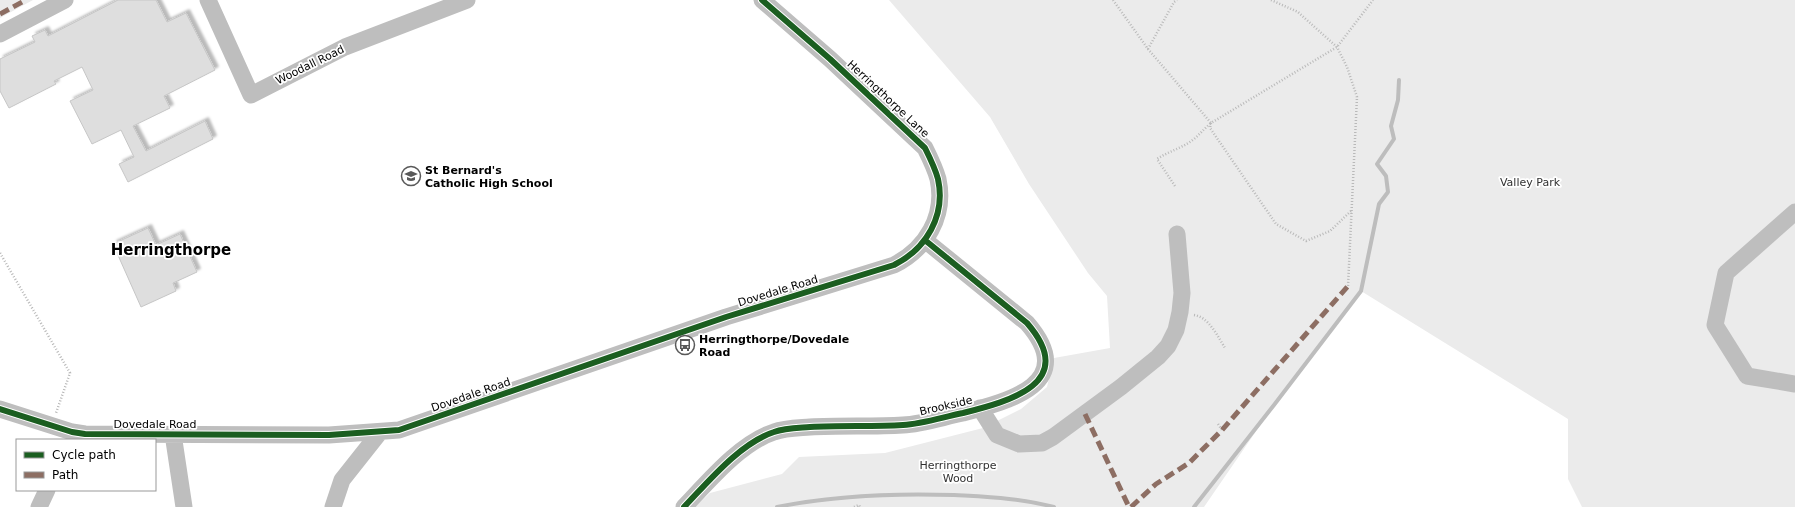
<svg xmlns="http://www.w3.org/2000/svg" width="1795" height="507" viewBox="0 0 1795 507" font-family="'DejaVu Sans',sans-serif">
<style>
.green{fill:#ebebeb}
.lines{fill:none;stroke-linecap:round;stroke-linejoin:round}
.stream{stroke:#bdbdbd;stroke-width:4}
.building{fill:#dedede;stroke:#c6c6c6;filter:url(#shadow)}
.path{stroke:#b9b9b9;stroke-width:2.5;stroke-dasharray:1 2;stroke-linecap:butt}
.minor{stroke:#bebebe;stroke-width:17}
.quiet{stroke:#8d6e63;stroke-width:5;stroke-dasharray:10 5;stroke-linecap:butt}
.cycleway-casing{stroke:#fff;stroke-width:8}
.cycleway{stroke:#1b5e20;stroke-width:6}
.labels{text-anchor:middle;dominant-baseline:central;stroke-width:3.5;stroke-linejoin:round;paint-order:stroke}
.street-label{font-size:11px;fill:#000;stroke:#fff}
.poi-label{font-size:11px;font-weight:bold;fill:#000;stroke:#fff;text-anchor:start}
.park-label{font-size:11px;fill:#313131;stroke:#fff}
.district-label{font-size:15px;font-weight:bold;fill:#000;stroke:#fff}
</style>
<defs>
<filter id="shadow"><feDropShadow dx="3.5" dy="-3.5" stdDeviation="1" flood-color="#0004"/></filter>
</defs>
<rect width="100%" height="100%" fill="#fff"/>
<path class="green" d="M 0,0 L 33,0 L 0,18 Z
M 889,0 L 1795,0 L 1795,507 L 1582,507 L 1568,479 L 1568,419 L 1361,291 L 1274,405 L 1204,507 L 695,507 L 710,493 L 782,474 L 799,457 L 885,453 L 983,428 L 1021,409 L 1047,387 L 1054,358 L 1110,348 L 1107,296 L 1088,273 L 1029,184 L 990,117 Z"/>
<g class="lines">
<path class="stream" d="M 777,507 C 836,495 894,493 954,495 C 988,497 1020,498 1054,507
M 1194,507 L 1274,405 L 1361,291 L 1379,204 L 1388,192 L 1386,176 L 1377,164 L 1394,139 L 1391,126 L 1398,100 L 1399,80"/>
</g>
<path class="building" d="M 118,0 L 156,0 L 167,22 L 186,13 L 215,70 L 164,96 L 170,108 L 133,126 L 146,151 L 205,121 L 213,139 L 128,182 L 119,164 L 134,157 L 121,130 L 92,144 L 70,101 L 93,90 L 82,67 L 54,81 L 56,84 L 9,108 L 0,91 L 0,59 L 35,42 L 32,36 L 45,30 L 48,36 Z
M 148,228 L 156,245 L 180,234 L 197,272 L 173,283 L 176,291 L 141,307 L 113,244 Z"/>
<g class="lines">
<path class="path" d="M 1113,0 L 1148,49 L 1211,123 L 1337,47 L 1373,0
M 1271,0 L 1298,12 L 1337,47 L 1347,67 L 1357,97 L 1348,286
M 1148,49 L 1174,2 L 1177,0
M 1211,123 L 1210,128 L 1276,224 L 1306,241 L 1330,231 L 1351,211
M 1175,186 L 1157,159 C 1169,151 1183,148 1194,139 C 1200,134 1205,128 1211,123
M 0,253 L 70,373 L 56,413
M 1194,315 C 1209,317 1218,337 1225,348
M 1218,424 L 1222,430
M 854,507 L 859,505 L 860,507"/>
<path class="minor" d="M 208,0 L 251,95 L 345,47 L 467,0
M 0,34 L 65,0
M 1795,212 L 1726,273 L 1715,325 L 1747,376 L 1795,384
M 980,408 L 997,435 L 1019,444 L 1042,443 L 1053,437 L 1121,387 L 1158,357 L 1168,346 L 1176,330 L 1180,312 L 1182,293 L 1177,234
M 0,409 L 72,432 L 85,434 L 329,435 L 399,430 L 726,317 L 894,265 C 926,249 946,216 938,179 C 935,168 930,158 925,148 L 830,59 L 762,0
M 173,434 L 184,507
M 39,507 L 47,490
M 333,507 L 342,480 L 380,432
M 684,507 C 708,482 740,443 774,432 C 785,428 798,428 810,427 C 841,425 872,427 903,425 C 923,424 943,417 963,413 C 1010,401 1079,383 1027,323 L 926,241"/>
<path class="quiet" d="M 0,14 L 26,0
M 1085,414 L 1129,507
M 1131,507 L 1156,484 L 1189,463 L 1222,430 L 1348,286"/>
<g class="cycleway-casing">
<path id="cycleway" d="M 0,409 L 72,432 L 85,434 L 329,435 L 399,430 L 726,317 L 894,265 C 926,249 946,216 938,179 C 935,168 930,158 925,148 L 830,59 L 762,0
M 684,507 C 708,482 740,443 774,432 C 785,428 798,428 810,427 C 841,425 872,427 903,425 C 923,424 943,417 963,413 C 1010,401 1079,383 1027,323 L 926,241"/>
</g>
<use href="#cycleway" class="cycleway"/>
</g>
<defs>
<g id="school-ring" transform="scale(1)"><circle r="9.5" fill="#fff" stroke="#595959" stroke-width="1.5"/><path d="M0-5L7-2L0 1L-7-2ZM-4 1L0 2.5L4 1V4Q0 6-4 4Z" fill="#595959"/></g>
<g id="bus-ring" transform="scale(1)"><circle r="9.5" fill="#fff" stroke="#595959" stroke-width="1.5"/><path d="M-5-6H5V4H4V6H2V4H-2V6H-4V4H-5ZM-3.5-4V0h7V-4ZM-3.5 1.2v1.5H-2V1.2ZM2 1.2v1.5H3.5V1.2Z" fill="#595959"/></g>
</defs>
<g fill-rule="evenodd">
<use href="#school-ring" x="411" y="176"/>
<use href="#bus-ring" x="685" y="345"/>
</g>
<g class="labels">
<g class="street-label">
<text transform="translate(310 65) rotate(-26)">Woodall Road</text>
<text transform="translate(888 99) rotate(43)">Herringthorpe Lane</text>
<text transform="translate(778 291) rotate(-17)">Dovedale Road</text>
<text transform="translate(471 395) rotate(-19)">Dovedale Road</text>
<text transform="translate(946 406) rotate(-13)">Brookside</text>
<text x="155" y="424">Dovedale Road</text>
</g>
<g class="poi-label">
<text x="425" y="170">St Bernard's<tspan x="425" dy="13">Catholic High School</tspan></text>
<text x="699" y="339">Herringthorpe/Dovedale<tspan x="699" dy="13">Road</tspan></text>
</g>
<g class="park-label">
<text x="1530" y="182">Valley Park</text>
<text x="958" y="465">Herringthorpe<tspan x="958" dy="13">Wood</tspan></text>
</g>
<g class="district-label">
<text x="171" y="250">Herringthorpe</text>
</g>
</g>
<rect x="16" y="439" width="140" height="52" fill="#ffffff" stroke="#999999"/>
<rect x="24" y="452" width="20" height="6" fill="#1b5e20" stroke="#999999"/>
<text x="52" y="459" font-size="12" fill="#000000">Cycle path</text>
<rect x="24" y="472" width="20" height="6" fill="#8d6e63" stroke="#999999"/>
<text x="52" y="479" font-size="12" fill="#000000">Path</text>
</svg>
